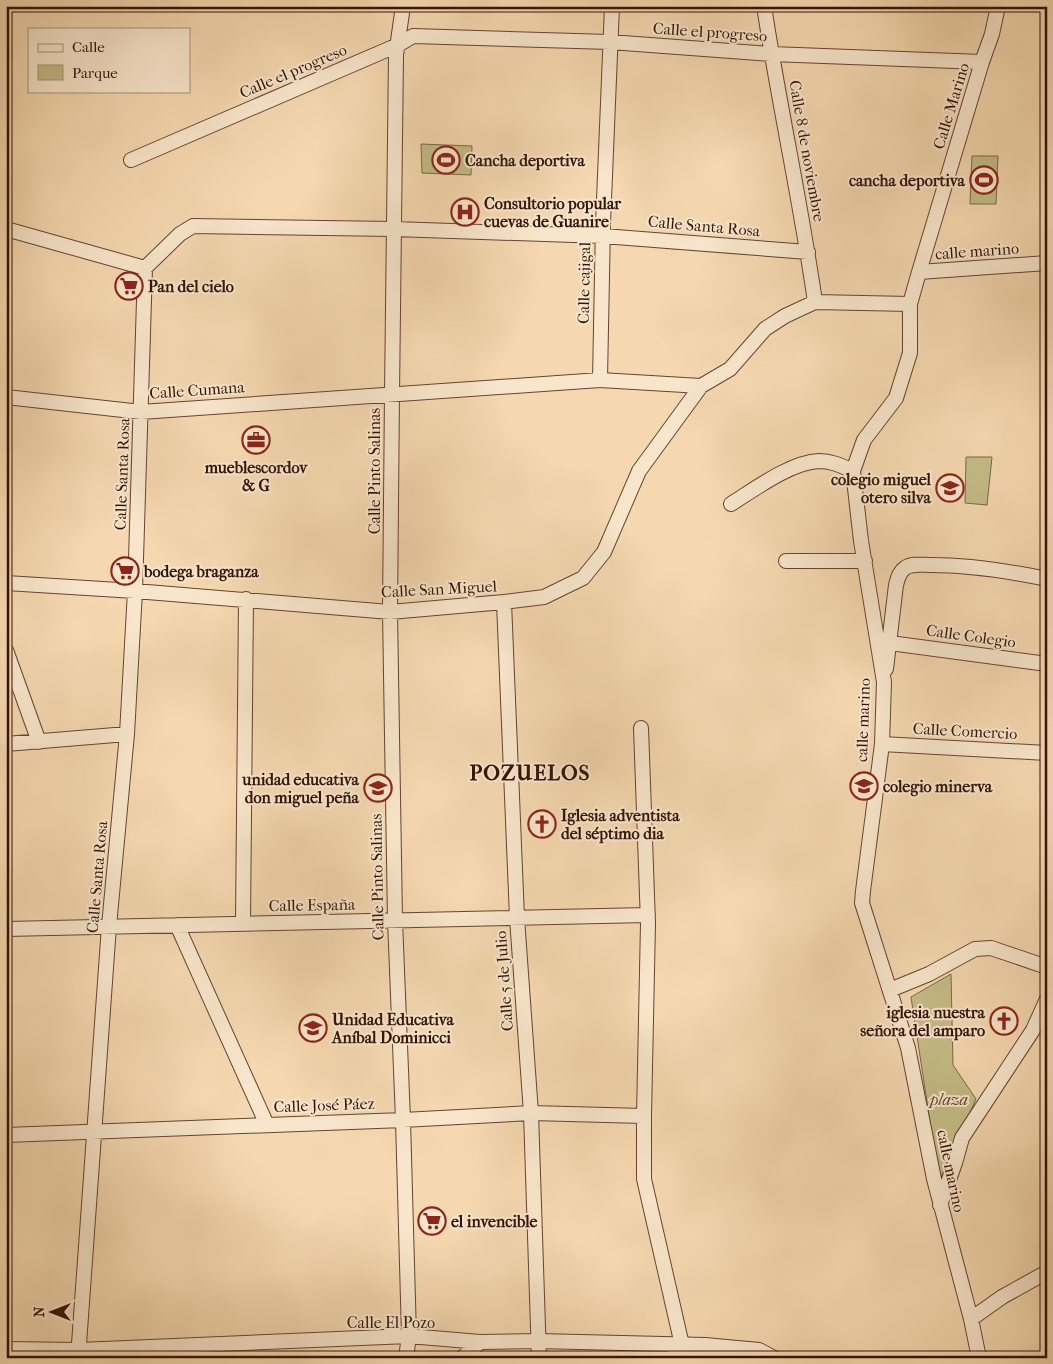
<svg xmlns="http://www.w3.org/2000/svg" width="1053" height="1364" viewBox="0 0 1053 1364" font-family="'IM FELL French Canon',serif">
<style>
.green{fill:#c4bc86;stroke:#7c6846}
.lines{fill:none;stroke-linecap:round;stroke-linejoin:round}
.minor-casing{stroke:#654431;stroke-width:16}
.minor{stroke:#f8e6cc;stroke-width:14}
.labels{text-anchor:middle;dominant-baseline:central;stroke-width:4;stroke-linejoin:round;paint-order:stroke}
.street-label{font-size:16px;fill:#351307;stroke:#f8e6cc}
.poi-label{font-size:16px;font-weight:bold;fill:#351307;stroke:#f8e6cc;text-anchor:start}
.park-label{font-size:16px;font-style:italic;fill:#60462d;stroke:#f8e6cc}
.district-label{font-size:21px;font-weight:bold;letter-spacing:1px;fill:#351307;stroke:#f8e6cc}
</style>
<rect width="100%" height="100%" fill="#f5d8b0"/>
<filter id="stains"><feTurbulence type="fractalNoise" baseFrequency=".004" numOctaves="4"/><feColorMatrix values="0 0 0 0 .2 0 0 0 0 .09 0 0 0 0 .02 0 0 0 .5 -.17"/></filter>
<radialGradient id="worn" r=".72"><stop offset=".6" stop-color="#630" stop-opacity="0"/><stop offset="1" stop-color="#630" stop-opacity=".3"/></radialGradient>
<path class="green" d="M 421,144 L 472,146 L 471,175 L 422,173 Z
M 972,156 L 998,156 L 996,204 L 970,204 Z
M 966,457 L 992,457 L 987,505 L 965,503 Z
M 951,974 L 953,1065 L 976,1099 L 939,1181 L 911,997 Z"/>
<g class="lines">
<g class="minor-casing">
<path id="minor" d="M 403,6 L 396,55 L 392,394 L 390,612 L 395,920 L 403,1120 L 409,1336 L 406,1358
M 764,6 C 779,105 801,203 815,302
M 131,160 L 398,45 L 413,36 L 610,42 L 771,54 L 982,62
M 6,229 L 145,268
M 919,272 L 982,62 L 992,34 L 998,6
M 600,380 L 603,224 L 612,6
M 6,397 L 141,412 L 600,380 L 701,386 L 730,369 L 765,329 L 785,316 L 815,302 L 910,304
M 731,504 C 755,489 791,462 819,461 C 832,461 842,466 853,471
M 786,561 L 865,561
M 6,583 L 135,591 L 390,612 L 504,602 L 544,597 L 583,578 L 604,552 L 639,471 L 701,386
M 504,602 L 517,918 L 531,1113 L 539,1358
M 890,643 L 1047,664
M 6,650 L 39,742
M 886,669 L 896,585 C 898,578 899,572 905,568 C 912,563 923,565 931,565 C 971,565 1008,571 1047,579
M 641,728 L 648,923 L 644,1116 L 644,1179 L 682,1345 L 671,1358
M 6,744 L 127,734
M 882,744 L 1047,753
M 243,923 L 246,599
M 177,925 L 267,1125
M 6,929 L 648,915
M 890,990 L 929,974 L 975,949 L 991,948 L 1047,967
M 6,1135 L 403,1120 L 531,1113 L 644,1116
M 940,1205 L 955,1163 L 962,1138 L 1033,1030 L 1047,999
M 971,1319 L 1002,1297 L 1047,1272
M 6,1349 L 79,1350 L 409,1336 L 480,1342 L 538,1341 L 705,1345 L 759,1350 L 774,1358
M 78,1358 L 109,926 L 127,734 L 135,591 L 145,268 L 180,234 L 193,226 L 394,229 L 603,236 L 808,252
M 462,1358 L 480,1342
M 979,1358 L 971,1319 L 934,1179 L 908,1048 L 862,903 L 863,891 L 882,744 L 884,682 L 861,541 L 853,471 L 864,440 L 896,398 L 910,353 L 910,304 L 919,272 L 1047,263"/>
</g>
<use href="#minor" class="minor"/>
</g>
<defs>
<g id="stadium-ring" transform="scale(1.4375)"><circle r="9.5" fill="#f8e6cc" stroke="#8f2418" stroke-width="1.5"/><path d="M0-5a6.5 5 0 1 0 0 10a6.5 5 0 1 0 0-10ZM-3.5-1.8h7v3.6h-7Z" fill="#8f2418"/></g>
<g id="hospital-ring" transform="scale(1.4375)"><circle r="9.5" fill="#f8e6cc" stroke="#8f2418" stroke-width="1.5"/><path d="M-5-5h3v3.5h4V-5h3V5h-3V1.5h-4V5h-3Z" fill="#8f2418"/></g>
<g id="supermarket-ring" transform="scale(1.4375)"><circle r="9.5" fill="#f8e6cc" stroke="#8f2418" stroke-width="1.5"/><path d="M-6-5.5h2.5l.6 2H6L4.5 2H-2.5L-4.4-4H-6ZM-1.5 3.2a1.3 1.3 0 1 0 .1 0ZM3 3.2a1.3 1.3 0 1 0 .1 0Z" fill="#8f2418"/></g>
<g id="office-ring" transform="scale(1.4375)"><circle r="9.5" fill="#f8e6cc" stroke="#8f2418" stroke-width="1.5"/><path d="M-6-3h4V-5.5h4V-3h4V5H-6ZM-1-4.5V-3h2v-1.5ZM-6 0V1H6V0Z" fill="#8f2418"/></g>
<g id="school-ring" transform="scale(1.4375)"><circle r="9.5" fill="#f8e6cc" stroke="#8f2418" stroke-width="1.5"/><path d="M0-5L7-2L0 1L-7-2ZM-4 1L0 2.5L4 1V4Q0 6-4 4Z" fill="#8f2418"/></g>
<g id="church-ring" transform="scale(1.4375)"><circle r="9.5" fill="#f8e6cc" stroke="#8f2418" stroke-width="1.5"/><path d="M-1.2-6h2.4v3.5h3.3v2.4h-3.3V6h-2.4V-.1h-3.3v-2.4h3.3Z" fill="#8f2418"/></g>
</defs>
<g fill-rule="evenodd">
<use href="#stadium-ring" x="446" y="160"/>
<use href="#stadium-ring" x="984" y="180"/>
<use href="#hospital-ring" x="465" y="212"/>
<use href="#supermarket-ring" x="129" y="286"/>
<use href="#office-ring" x="256" y="440"/>
<use href="#school-ring" x="950" y="488"/>
<use href="#supermarket-ring" x="125" y="571"/>
<use href="#school-ring" x="864" y="786"/>
<use href="#school-ring" x="378" y="788"/>
<use href="#church-ring" x="542" y="824"/>
<use href="#church-ring" x="1004" y="1021"/>
<use href="#school-ring" x="313" y="1028"/>
<use href="#supermarket-ring" x="432" y="1221"/>
</g>
<g class="labels">
<g class="street-label">
<text transform="translate(710 32) rotate(4)">Calle el progreso</text>
<text transform="translate(293 71) rotate(-23)">Calle el progreso</text>
<text transform="translate(951 106) rotate(-73)">Calle Marino</text>
<text transform="translate(807 151) rotate(80)">Calle 8 de noviembre</text>
<text transform="translate(704 226) rotate(5)">Calle Santa Rosa</text>
<text transform="translate(977 251) rotate(-4)">calle marino</text>
<text transform="translate(584 283) rotate(-89)">Calle cajigal</text>
<text transform="translate(197 390) rotate(-4)">Calle Cumana</text>
<text transform="translate(374 471) rotate(-90)">Calle Pinto Salinas</text>
<text transform="translate(122 474) rotate(-88)">Calle Santa Rosa</text>
<text transform="translate(439 589) rotate(-3)">Calle San Miguel</text>
<text transform="translate(971 636) rotate(8)">Calle Colegio</text>
<text transform="translate(863 720) rotate(-88)">calle marino</text>
<text transform="translate(965 731) rotate(3)">Calle Comercio</text>
<text transform="translate(97 877) rotate(-85)">Calle Santa Rosa</text>
<text transform="translate(377 877) rotate(-91)">Calle Pinto Salinas</text>
<text transform="translate(312 905) rotate(-1)">Calle España</text>
<text transform="translate(504 981) rotate(-94)">Calle 5 de Julio</text>
<text transform="translate(324 1105) rotate(-2)">Calle José Páez</text>
<text transform="translate(951 1171) rotate(78)">calle marino</text>
<text x="391" y="1322">Calle El Pozo</text>
</g>
<g class="poi-label">
<text x="465" y="160">Cancha deportiva</text>
<text x="965" y="180" text-anchor="end">cancha deportiva</text>
<text x="484" y="203">Consultorio popular<tspan x="484" dy="18">cuevas de Guanire</tspan></text>
<text x="148" y="286">Pan del cielo</text>
<text x="256" y="467" text-anchor="middle">mueblescordov<tspan x="256" dy="18">&amp; G</tspan></text>
<text x="931" y="479" text-anchor="end">colegio miguel<tspan x="931" dy="18">otero silva</tspan></text>
<text x="144" y="571">bodega braganza</text>
<text x="359" y="779" text-anchor="end">unidad educativa<tspan x="359" dy="18">don miguel peña</tspan></text>
<text x="883" y="786">colegio minerva</text>
<text x="561" y="815">Iglesia adventista<tspan x="561" dy="18">del séptimo dia</tspan></text>
<text x="985" y="1012" text-anchor="end">iglesia nuestra<tspan x="985" dy="18">señora del amparo</tspan></text>
<text x="332" y="1019">Unidad Educativa<tspan x="332" dy="18">Aníbal Dominicci</tspan></text>
<text x="451" y="1221">el invencible</text>
</g>
<g class="park-label">
<text x="949" y="1099">plaza</text>
</g>
<g class="district-label">
<text x="530" y="773">POZUELOS</text>
</g>
</g>
<rect width="1053" height="1364" fill="none" stroke="#f5d8b0" stroke-width="25"/>
<rect x="8" y="8" width="1038" height="1349" fill="none" stroke="#351307" stroke-width="2.5"/>
<rect x="12" y="12" width="1028" height="1339" fill="none" stroke="#351307"/>
<rect x="28" y="28" width="162" height="65" fill="#f8e6cc" stroke="#aa927d"/>
<rect x="38" y="44" width="25" height="8" fill="#f8e6cc" stroke="#aa927d"/>
<text x="72" y="52" font-size="15" fill="#351307">Calle</text>
<rect x="38" y="65" width="25" height="15" fill="#c4bc86" stroke="#aa927d"/>
<text x="72" y="78" font-size="15" fill="#351307">Parque</text>
<g transform="translate(52 1312) rotate(270)" stroke="#f8e6cc" stroke-width="4" paint-order="stroke">
<path d="M0-4L9 19L0 12L-9 19Z" fill="#351307"/>
<text y="-8" font-size="14" font-weight="bold" text-anchor="middle" fill="#351307">N</text>
</g>
<rect width="100%" height="100%" filter="url(#stains)"/>
<rect width="100%" height="100%" fill="url(#worn)"/>
</svg>
